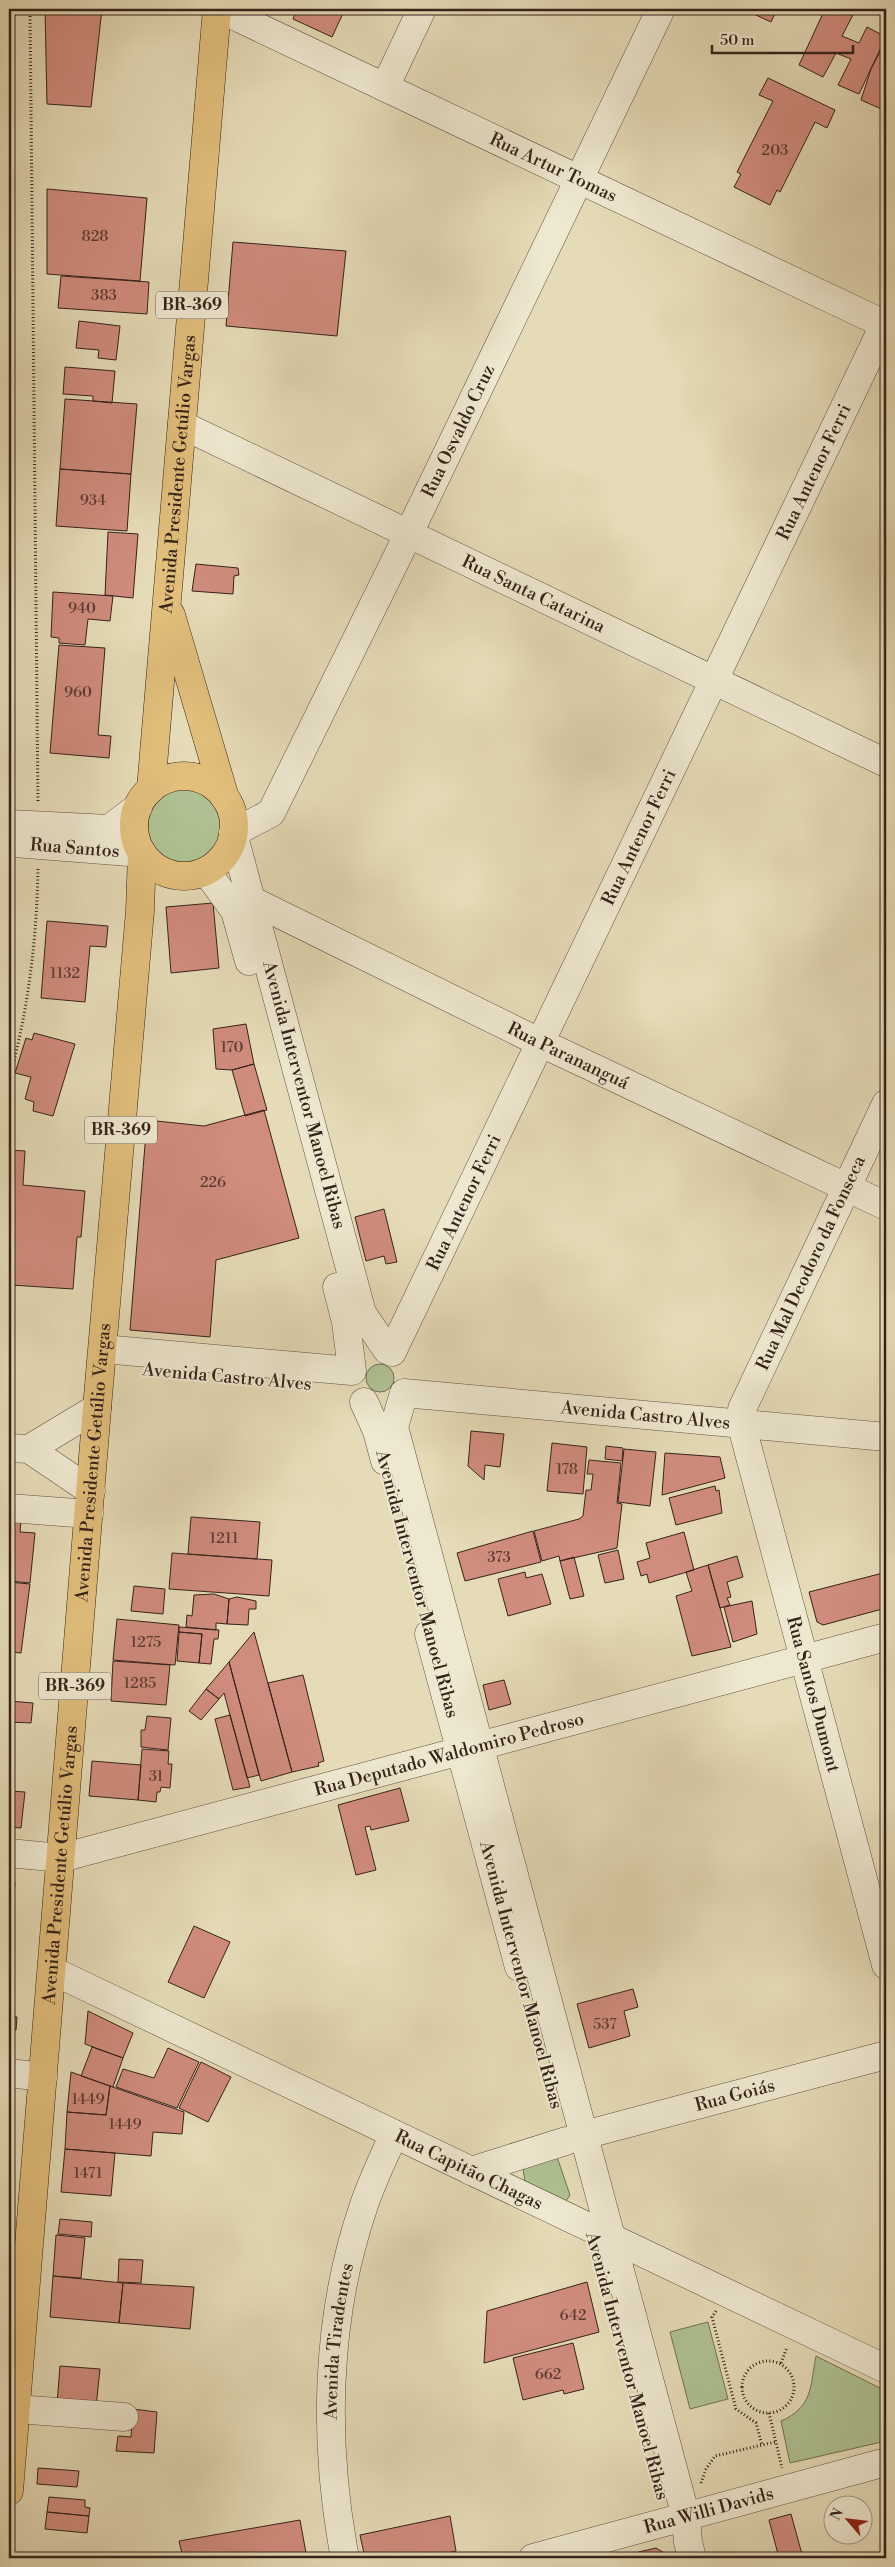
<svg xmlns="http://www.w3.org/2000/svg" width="895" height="2567" viewBox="0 0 895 2567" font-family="'Libre Bodoni',serif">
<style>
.green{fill:#afc192;stroke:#727256}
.building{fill:#d08c7d;stroke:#35221b}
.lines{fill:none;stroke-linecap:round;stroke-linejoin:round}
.minor-casing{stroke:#615042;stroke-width:29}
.major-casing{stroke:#35221b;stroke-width:29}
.path{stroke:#35221b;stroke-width:3;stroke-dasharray:1 2.5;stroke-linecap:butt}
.minor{stroke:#eee8d0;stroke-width:28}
.major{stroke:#e2be7b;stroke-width:28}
.rail{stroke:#35221b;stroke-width:4;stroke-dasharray:9 9;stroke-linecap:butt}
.labels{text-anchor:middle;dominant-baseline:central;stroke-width:4;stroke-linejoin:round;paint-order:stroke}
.number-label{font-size:15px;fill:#5c3c34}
.shield{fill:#eee8d0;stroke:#6c5d51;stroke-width:1}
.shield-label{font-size:16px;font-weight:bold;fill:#35221b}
.street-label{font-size:18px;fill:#35221b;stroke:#eee8d0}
</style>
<rect width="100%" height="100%" fill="#e5dbb6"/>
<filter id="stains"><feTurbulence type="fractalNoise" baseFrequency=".004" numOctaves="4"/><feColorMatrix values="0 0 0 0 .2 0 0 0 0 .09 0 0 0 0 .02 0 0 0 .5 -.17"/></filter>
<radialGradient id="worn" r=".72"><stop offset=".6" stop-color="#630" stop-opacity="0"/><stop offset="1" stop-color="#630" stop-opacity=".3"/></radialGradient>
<path class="green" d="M148 826a37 37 0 1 1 74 0a37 37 0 1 1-74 0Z
M366 1378a14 14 0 1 1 28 0a14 14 0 1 1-28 0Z
M 557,2157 L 570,2195 L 566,2201 L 525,2181 L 523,2170 L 529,2164 Z
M 708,2322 L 728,2399 L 690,2409 L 670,2332 Z
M 816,2356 L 886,2391 L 886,2441 L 790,2463 L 781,2421 C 813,2407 810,2387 816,2356 Z"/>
<path class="building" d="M 45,9 L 102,9 L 91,107 L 47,104 Z
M 297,9 L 345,9 L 332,37 L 293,19 Z
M 743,9 L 777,9 L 771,22 Z
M 825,9 L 856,9 L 842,36 L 859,43 L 867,27 L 886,37 L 859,94 L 838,85 L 851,59 L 836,53 L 823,77 L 799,65 Z
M 886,40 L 886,111 L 861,100 L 871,69 Z
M 768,78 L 835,110 L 827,128 L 815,122 L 780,192 L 777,190 L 770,205 L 734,187 L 741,174 L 737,172 L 773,101 L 759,95 Z
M 47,189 L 147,198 L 140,281 L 47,274 Z
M 233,242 L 346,251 L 337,336 L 226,326 Z
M 61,276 L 149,282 L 147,314 L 58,308 Z
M 79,321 L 120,326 L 116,360 L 98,358 L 99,350 L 76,348 Z
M 65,367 L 115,371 L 112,403 L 93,401 L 93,396 L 63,394 Z
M 65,399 L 137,404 L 131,474 L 60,469 Z
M 60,469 L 131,474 L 127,531 L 56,526 Z
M 108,532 L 138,534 L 133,598 L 105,595 Z
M 196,564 L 238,568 L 239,575 L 234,576 L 233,594 L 192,591 Z
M 53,592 L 113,596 L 110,621 L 88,619 L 85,645 L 59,643 L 59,638 L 51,637 Z
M 59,645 L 105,648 L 98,735 L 111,736 L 109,758 L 50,753 Z
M 213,903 L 219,968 L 171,973 L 166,907 Z
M 47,921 L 108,926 L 106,947 L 90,946 L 85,1002 L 41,998 Z
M 246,1024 L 254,1064 L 232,1070 L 216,1069 L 213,1029 Z
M 34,1033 L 75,1044 L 53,1116 L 33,1111 L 34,1102 L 25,1099 L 31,1077 L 15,1073 L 26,1038 L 32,1040 Z
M 254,1064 L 267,1110 L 245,1116 L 232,1070 Z
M 264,1110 L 299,1238 L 216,1260 L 210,1337 L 130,1330 L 147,1120 L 204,1126 Z
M 9,1150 L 25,1151 L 23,1185 L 85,1191 L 81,1237 L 77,1237 L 73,1289 L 11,1285 L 14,1241 L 9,1240 Z
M 384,1209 L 397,1262 L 386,1264 L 384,1256 L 366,1261 L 355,1217 Z
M 471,1431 L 504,1434 L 500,1467 L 485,1465 L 484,1480 L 468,1466 Z
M 552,1443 L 587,1447 L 583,1494 L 547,1491 Z
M 606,1446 L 623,1448 L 622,1461 L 605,1459 Z
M 624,1449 L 656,1452 L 650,1506 L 618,1502 Z
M 665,1453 L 720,1457 L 725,1478 L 662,1495 Z
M 589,1460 L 621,1463 L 617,1503 L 622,1504 L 617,1548 L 560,1561 L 559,1556 L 542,1561 L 534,1531 L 579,1519 L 583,1516 L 586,1490 L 591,1490 L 593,1474 L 587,1474 Z
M 715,1486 L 716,1491 L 719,1490 L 722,1513 L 676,1525 L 669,1498 Z
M 9,1517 L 21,1518 L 20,1532 L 35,1533 L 30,1583 L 9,1581 Z
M 191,1517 L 260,1522 L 257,1559 L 188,1554 Z
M 533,1531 L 541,1562 L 465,1581 L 457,1553 Z
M 684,1532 L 694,1570 L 649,1583 L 647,1574 L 641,1576 L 637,1562 L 650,1558 L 646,1543 Z
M 618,1550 L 624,1579 L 605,1583 L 598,1555 Z
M 172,1553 L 272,1560 L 269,1596 L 169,1589 Z
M 737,1556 L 743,1577 L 727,1582 L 731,1597 L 727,1598 L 730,1605 L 720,1608 L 708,1565 Z
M 574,1557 L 584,1596 L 570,1599 L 560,1561 Z
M 708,1565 L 731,1647 L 692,1656 L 676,1596 L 692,1591 L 686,1572 Z
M 525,1572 L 526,1578 L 542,1574 L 551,1604 L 508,1616 L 498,1579 Z
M 883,1573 L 886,1587 L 886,1608 L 823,1625 L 817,1622 L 809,1592 Z
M 9,1582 L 30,1584 L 21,1653 L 9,1652 Z
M 134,1586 L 165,1589 L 163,1614 L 131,1611 Z
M 214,1594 L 229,1599 L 227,1624 L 216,1623 L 216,1630 L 186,1627 L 187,1615 L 192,1616 L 194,1595 Z
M 237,1597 L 256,1601 L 256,1609 L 249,1609 L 248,1625 L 227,1624 L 229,1599 Z
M 752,1601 L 757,1634 L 733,1642 L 724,1607 Z
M 117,1619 L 179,1625 L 175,1665 L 113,1660 Z
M 179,1627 L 219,1630 L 218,1639 L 214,1639 L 211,1664 L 199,1663 L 202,1634 L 179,1632 Z
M 179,1632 L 202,1634 L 199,1663 L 177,1661 Z
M 254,1632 L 292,1772 L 261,1781 L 229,1662 Z
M 113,1661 L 170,1665 L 166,1705 L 111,1701 Z
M 229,1662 L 259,1775 L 247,1778 L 224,1693 L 219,1699 L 206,1689 Z
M 303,1675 L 324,1761 L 318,1763 L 319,1766 L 292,1772 L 268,1683 Z
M 504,1680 L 511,1704 L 489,1710 L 483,1685 Z
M 206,1689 L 219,1699 L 201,1720 L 189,1711 Z
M 9,1701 L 33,1703 L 31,1723 L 9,1722 Z
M 230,1715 L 250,1787 L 233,1790 L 215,1719 Z
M 147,1716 L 171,1718 L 168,1750 L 141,1747 L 141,1730 L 145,1730 Z
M 142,1749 L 169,1751 L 168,1764 L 172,1764 L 170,1788 L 161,1787 L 160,1792 L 157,1792 L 156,1802 L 138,1800 Z
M 92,1761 L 141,1765 L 138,1800 L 89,1796 Z
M 400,1788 L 409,1821 L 371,1830 L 370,1826 L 365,1827 L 376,1870 L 356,1875 L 338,1805 Z
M 9,1791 L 25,1792 L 21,1828 L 9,1827 Z
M 9,1883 L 15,1883 L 12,1917 L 9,1917 L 9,1924 Z
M 194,1926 L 230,1942 L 204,1998 L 168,1982 Z
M 633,1989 L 638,2007 L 624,2011 L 630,2036 L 589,2048 L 577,2004 Z
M 88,2011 L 133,2033 L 123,2058 L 85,2044 Z
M 9,2016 L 17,2017 L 16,2030 L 9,2029 Z
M 92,2047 L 123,2058 L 113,2087 L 81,2076 Z
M 168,2048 L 199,2062 L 177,2108 L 116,2087 L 123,2069 L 154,2078 Z
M 201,2062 L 231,2077 L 208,2122 L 179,2108 Z
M 71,2072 L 110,2086 L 106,2115 L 67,2112 Z
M 110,2086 L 184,2112 L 182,2134 L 153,2132 L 151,2156 L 65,2149 L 67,2112 L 106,2115 Z
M 65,2149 L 115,2153 L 111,2196 L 61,2192 Z
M 60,2219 L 92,2222 L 91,2237 L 58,2234 Z
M 56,2235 L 85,2238 L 81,2278 L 53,2276 Z
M 119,2259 L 143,2260 L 141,2283 L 118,2282 Z
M 53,2276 L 123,2283 L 119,2323 L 50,2317 Z
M 587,2282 L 599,2332 L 484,2363 L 487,2311 Z
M 123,2283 L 194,2287 L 190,2329 L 119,2323 Z
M 573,2343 L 584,2389 L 564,2394 L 563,2390 L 523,2400 L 513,2358 Z
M 60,2366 L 100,2369 L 96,2407 L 57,2404 Z
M 133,2409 L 157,2412 L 154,2453 L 116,2451 L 118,2436 L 131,2437 Z
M 38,2468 L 79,2471 L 77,2487 L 37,2484 Z
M 49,2497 L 85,2500 L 85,2507 L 90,2508 L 89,2516 L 47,2512 Z
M 47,2512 L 89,2516 L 87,2533 L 45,2529 Z
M 791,2514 L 803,2558 L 779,2558 L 769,2520 Z
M 450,2516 L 456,2551 L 428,2558 L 365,2558 L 360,2535 Z
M 300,2520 L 306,2553 L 277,2558 L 183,2558 L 179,2541 Z
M 656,2548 L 666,2554 L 668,2558 L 631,2558 L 630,2554 Z"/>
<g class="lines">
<g class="minor-casing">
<g id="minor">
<path id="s1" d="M 220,9 L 886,325"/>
<path d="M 385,87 L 422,9"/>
<path id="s2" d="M 182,425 L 886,763"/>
<path d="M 9,824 L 109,829 L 138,807"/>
<path id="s3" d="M 14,843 L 142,853"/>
<path d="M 206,871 L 235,911 L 249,961"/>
<path id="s4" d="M 253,901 L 539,1042 L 886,1206"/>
<path id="s5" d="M 886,1104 L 742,1409 L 741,1423 L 886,1965"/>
<path d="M 103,1349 L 352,1371 L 346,1322 L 337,1287"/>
<path id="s6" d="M 387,1350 L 362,1313 L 233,833 L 271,813 L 409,533 L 661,9"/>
<path id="s7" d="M 392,1352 L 886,321"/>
<path d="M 364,1402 L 377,1431 L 385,1461"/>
<path d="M 9,1448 L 29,1449 L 91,1491"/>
<path d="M 29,1449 L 97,1408"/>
<path d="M 9,1508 L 89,1514"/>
<path d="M 429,1634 L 519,1967"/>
<path id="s8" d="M 9,1853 L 61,1858 L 886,1637"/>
<path id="s9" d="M 53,1971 L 886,2369"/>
<path d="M 9,2073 L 43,2077"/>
<path id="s10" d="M 584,2135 L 886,2055"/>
<path d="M 471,2171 L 566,2141"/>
<path d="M 16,2409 L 124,2417"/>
<path id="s11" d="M 345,2558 C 323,2444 325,2320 363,2208 C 371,2183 383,2159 394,2134"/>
<path id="s12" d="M 533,2558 L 886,2462"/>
<path id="s13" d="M 692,2558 L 688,2542 L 686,2517 L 394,1427 L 404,1393 L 886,1437"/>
</g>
</g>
<g class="major-casing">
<g id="major">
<path d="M 171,615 L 225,798"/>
<circle cx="184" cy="826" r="50"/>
<path id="s14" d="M 151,789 L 217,9"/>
<path id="s15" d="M 9,2491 L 97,1408 L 140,911 L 142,853"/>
</g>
</g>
<path class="path" d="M 30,9 L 38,803
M 9,1081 C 28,1010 37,940 38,867
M 716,2311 L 712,2317 L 736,2409 L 756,2423 L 762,2445
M742 2387a26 26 0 1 1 52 0a26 26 0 1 1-52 0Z
M 781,2363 L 787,2347
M 769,2413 L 782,2468
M 701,2483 L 706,2469 L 715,2456 L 775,2442"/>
<use href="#minor" class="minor"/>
<use href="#major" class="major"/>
<path class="rail" d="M 9,251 L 13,824 L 9,922"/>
</g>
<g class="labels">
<g class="number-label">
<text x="775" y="150">203</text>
<text x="95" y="236">828</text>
<text x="104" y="295">383</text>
<text x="93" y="500">934</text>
<text x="82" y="608">940</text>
<text x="78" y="692">960</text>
<text x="65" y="973">1132</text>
<text x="232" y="1047">170</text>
<text x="213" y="1182">226</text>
<text x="567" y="1469">178</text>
<text x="224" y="1538">1211</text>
<text x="499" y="1557">373</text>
<text x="146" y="1642">1275</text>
<text x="140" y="1683">1285</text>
<text x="156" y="1776">31</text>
<text x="605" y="2024">537</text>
<text x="88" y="2099">1449</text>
<text x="125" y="2124">1449</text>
<text x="88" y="2173">1471</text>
<text x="573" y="2315">642</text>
<text x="548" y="2374">662</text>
</g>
<g class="shield">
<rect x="156" y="291.5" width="72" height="27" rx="4"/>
<rect x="85" y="1116.5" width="72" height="27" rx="4"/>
<rect x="39" y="1672.5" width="72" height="27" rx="4"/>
</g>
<g class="shield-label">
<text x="192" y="305">BR-369</text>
<text x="121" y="1130">BR-369</text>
<text x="75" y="1686">BR-369</text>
</g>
<g class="street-label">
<text stroke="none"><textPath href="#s1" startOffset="369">Rua Artur Tomas</textPath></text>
<text stroke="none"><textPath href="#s6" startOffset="1010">Rua Osvaldo Cruz</textPath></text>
<text stroke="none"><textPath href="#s7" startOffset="976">Rua Antenor Ferri</textPath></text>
<text stroke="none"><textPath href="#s14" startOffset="316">Avenida Presidente Getúlio Vargas</textPath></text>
<text stroke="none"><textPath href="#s2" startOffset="390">Rua Santa Catarina</textPath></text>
<text stroke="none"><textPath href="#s7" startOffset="571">Rua Antenor Ferri</textPath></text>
<text stroke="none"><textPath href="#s3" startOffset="61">Rua Santos</textPath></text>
<text stroke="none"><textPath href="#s4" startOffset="351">Rua Parananguá</textPath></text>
<text transform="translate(304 1095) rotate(75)">Avenida Interventor Manoel Ribas</text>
<text stroke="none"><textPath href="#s7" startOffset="166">Rua Antenor Ferri</textPath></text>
<text transform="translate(811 1263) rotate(-65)">Rua Mal Deodoro da Fonseca</text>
<text transform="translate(227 1377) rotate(5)">Avenida Castro Alves</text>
<text stroke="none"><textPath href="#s13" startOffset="1448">Avenida Castro Alves</textPath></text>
<text stroke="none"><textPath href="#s15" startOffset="1032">Avenida Presidente Getúlio Vargas</textPath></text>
<text transform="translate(417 1584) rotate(75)">Avenida Interventor Manoel Ribas</text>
<text stroke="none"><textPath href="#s5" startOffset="632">Rua Santos Dumont</textPath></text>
<text stroke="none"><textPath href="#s8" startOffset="454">Rua Deputado Waldomiro Pedroso</textPath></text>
<text stroke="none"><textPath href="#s15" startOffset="628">Avenida Presidente Getúlio Vargas</textPath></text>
<text transform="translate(521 1975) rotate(75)">Avenida Interventor Manoel Ribas</text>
<text stroke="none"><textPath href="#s10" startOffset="156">Rua Goiás</textPath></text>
<text stroke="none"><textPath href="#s9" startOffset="461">Rua Capitão Chagas</textPath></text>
<text stroke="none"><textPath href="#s11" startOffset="218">Avenida Tiradentes</textPath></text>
<text transform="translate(627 2366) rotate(75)">Avenida Interventor Manoel Ribas</text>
<text stroke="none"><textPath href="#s12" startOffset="182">Rua Willi Davids</textPath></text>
</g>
</g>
<rect width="895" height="2567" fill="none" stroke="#e5dbb6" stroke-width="30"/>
<rect x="10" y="10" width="875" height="2547" fill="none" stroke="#35221b" stroke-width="2.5"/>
<rect x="15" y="15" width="865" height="2537" fill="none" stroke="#35221b"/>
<g transform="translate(848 2520) rotate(298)"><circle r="24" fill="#eee8d0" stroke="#a49988"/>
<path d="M0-4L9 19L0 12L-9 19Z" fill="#8f2418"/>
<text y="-8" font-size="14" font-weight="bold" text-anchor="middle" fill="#35221b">N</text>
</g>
<path d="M712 45v8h141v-8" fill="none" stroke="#35221b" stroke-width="2.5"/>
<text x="720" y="45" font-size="15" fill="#35221b" stroke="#eee8d0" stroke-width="4" paint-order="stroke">50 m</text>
<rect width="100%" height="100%" filter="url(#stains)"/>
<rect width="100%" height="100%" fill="url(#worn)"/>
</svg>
